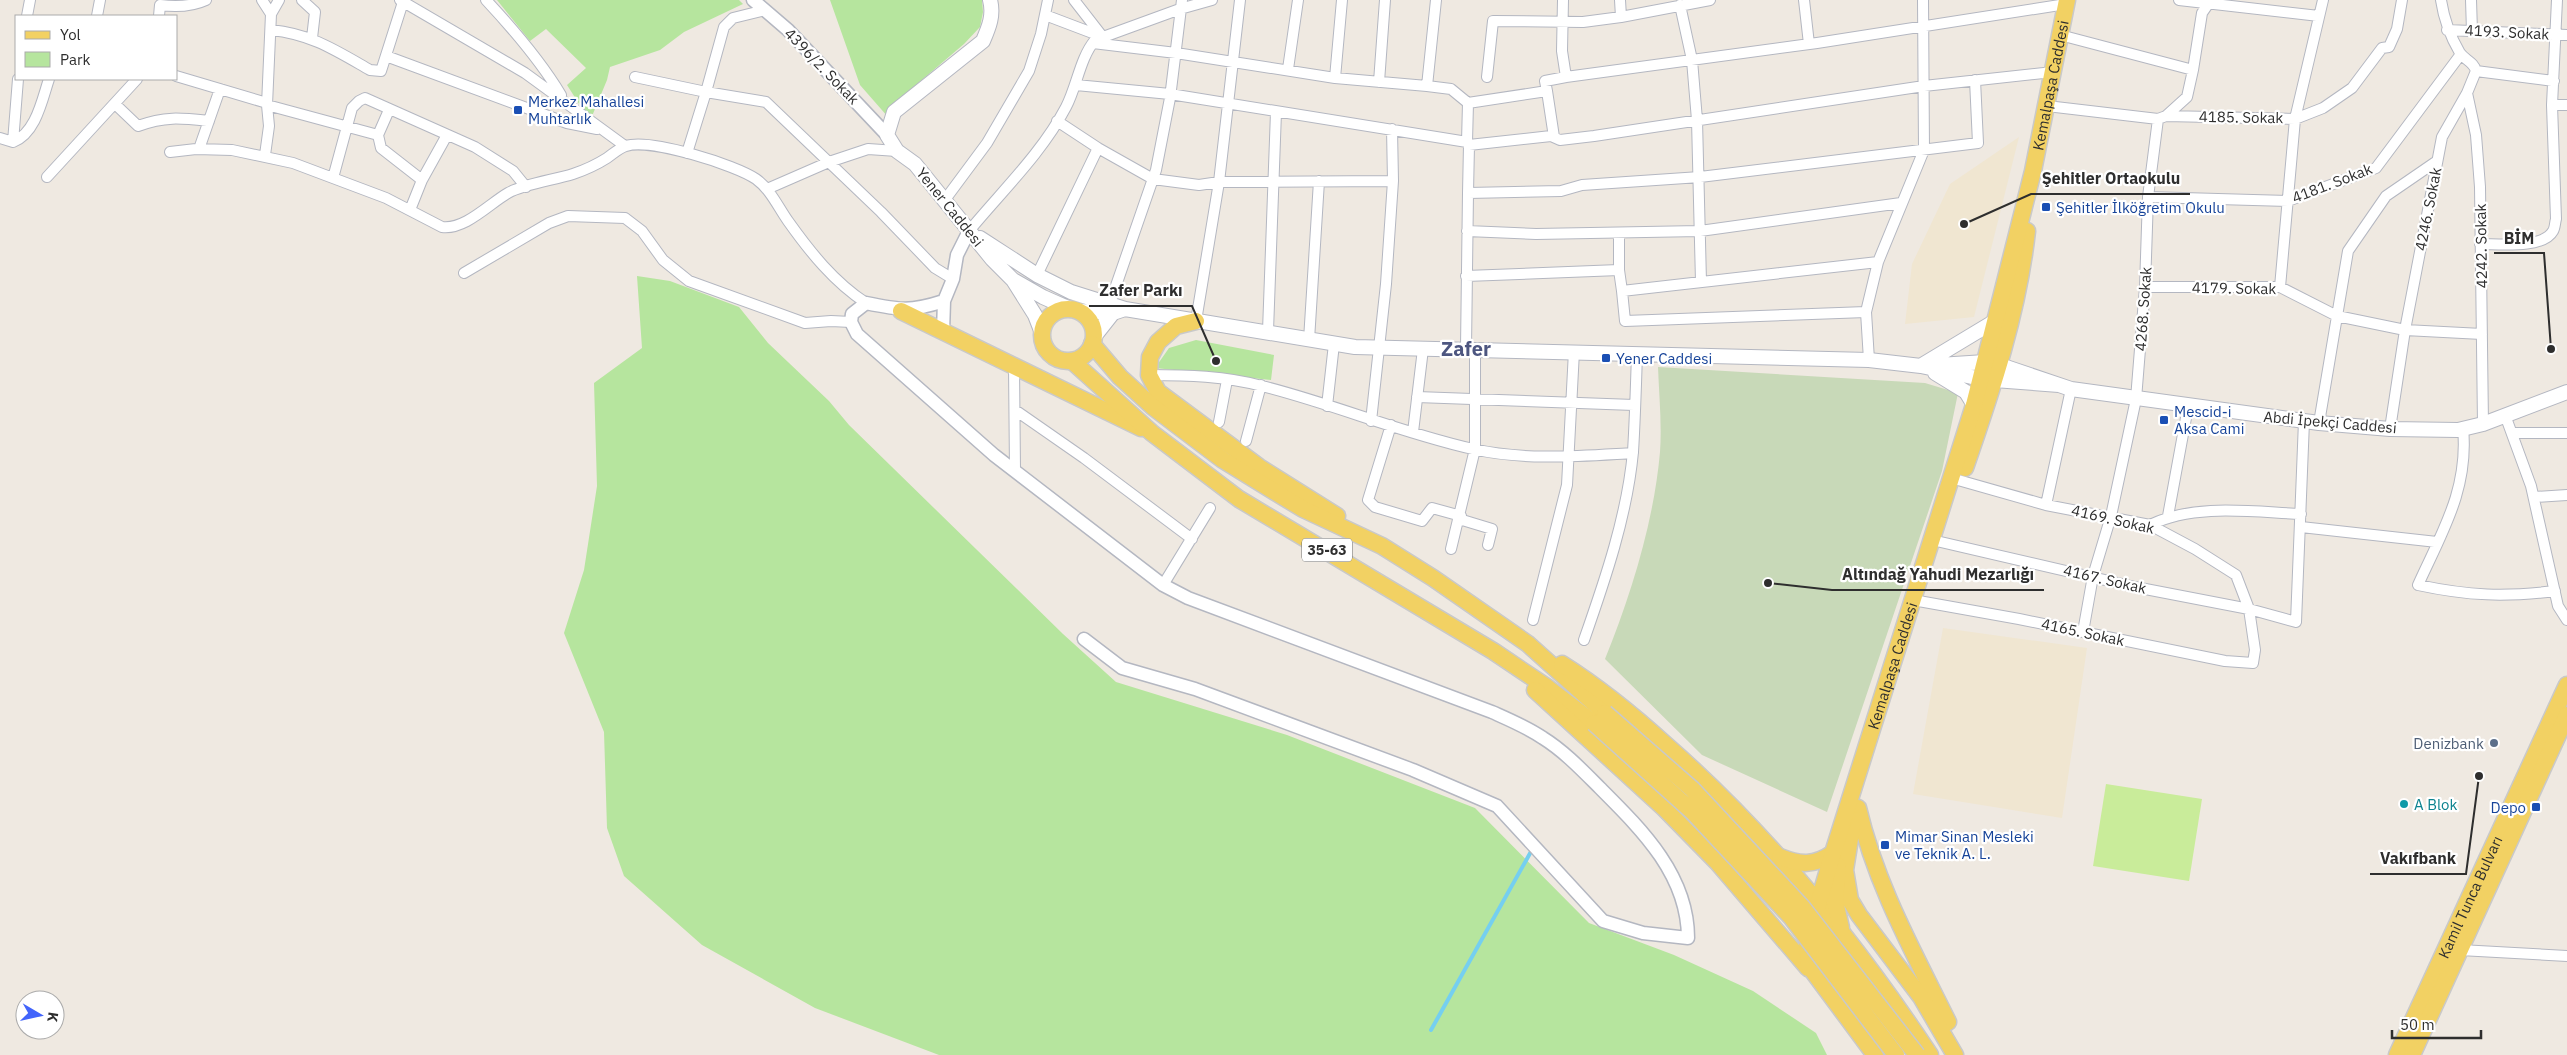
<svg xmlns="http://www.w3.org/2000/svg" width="2567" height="1055" viewBox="0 0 2567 1055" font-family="'IBM Plex Sans',sans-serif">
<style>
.education{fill:#f0e6d1}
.green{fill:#b6e59e}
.cemetery{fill:#c8d9b8}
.pitch{fill:#c9ec9a}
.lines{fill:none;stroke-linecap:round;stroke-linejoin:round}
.stream{stroke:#75cff0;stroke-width:4}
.minor-casing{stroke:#b4b7c1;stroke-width:12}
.tertiary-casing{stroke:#b4b7c1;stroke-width:15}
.secondary-casing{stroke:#b4b7c1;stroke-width:16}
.primary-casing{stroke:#c9c9c9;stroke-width:19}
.minor{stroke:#fff;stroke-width:10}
.tertiary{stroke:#fff;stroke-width:12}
.secondary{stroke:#fff;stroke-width:14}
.primary{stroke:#f2d163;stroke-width:16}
.primary-bridge-casing{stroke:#c9c9c9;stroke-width:19;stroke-linecap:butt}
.primary-bridge{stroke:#f2d163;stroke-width:16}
.transit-dot{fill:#1a4fb4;stroke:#fff;stroke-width:2}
.service-dot{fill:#5c6f8a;stroke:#fff;stroke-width:2}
.culture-dot{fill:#0f9aa8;stroke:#fff;stroke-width:2}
.labels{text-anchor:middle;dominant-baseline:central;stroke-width:4.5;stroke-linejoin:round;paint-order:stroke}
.shield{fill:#fff;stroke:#6d6d6d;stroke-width:1}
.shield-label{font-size:14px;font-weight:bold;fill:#2e2e2e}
.street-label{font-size:15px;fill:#2e2e2e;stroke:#fff}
.transit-label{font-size:15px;fill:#164399;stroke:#fff;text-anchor:start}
.service-label{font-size:15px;fill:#4e5e75;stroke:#fff;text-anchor:end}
.culture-label{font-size:15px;fill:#0d838f;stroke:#fff;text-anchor:start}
.district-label{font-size:20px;font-weight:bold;fill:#4d5680;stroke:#fff}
.leader{fill:none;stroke:#2e2e2e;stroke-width:2}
.callout-dot{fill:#2e2e2e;stroke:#fff;stroke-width:2}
.callout-label{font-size:16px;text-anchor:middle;font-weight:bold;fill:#2e2e2e;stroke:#fff;stroke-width:4.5;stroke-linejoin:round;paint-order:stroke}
</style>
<rect width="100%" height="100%" fill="#efe9e1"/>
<path class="education" d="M 2019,137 L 1974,317 L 1905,324 L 1912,264 L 1950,184 Z
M 1943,628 L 2087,648 L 2062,818 L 1913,794 Z"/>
<path class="green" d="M 497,0 L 739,0 L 743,4 L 684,32 L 660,50 L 610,67 L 607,80 L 590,121 L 567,85 L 586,68 L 546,29 L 530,41 Z
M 830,0 L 982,0 L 983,12 L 980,27 L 964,44 L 896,102 L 888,117 L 860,85 Z
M 637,276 L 670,281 L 739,307 L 768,343 L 829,401 L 849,425 L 1063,634 L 1116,682 L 1287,735 L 1475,808 L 1589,923 L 1674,955 L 1753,991 L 1816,1033 L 1827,1055 L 939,1055 L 815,1008 L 702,945 L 624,876 L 607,828 L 604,732 L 564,633 L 584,570 L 597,486 L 594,383 L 642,348 Z
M 1196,340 L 1274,355 L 1271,380 L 1155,368 L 1169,348 Z"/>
<path class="cemetery" d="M 1658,367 L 1925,383 L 1958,393 L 1942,471 L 1827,812 L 1702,755 L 1605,659 C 1631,595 1654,521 1660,452 C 1662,424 1659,395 1658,367 Z"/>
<path class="pitch" d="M 2106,784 L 2202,799 L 2189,881 L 2093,866 Z"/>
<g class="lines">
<path class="stream" d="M 1431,1030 L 1533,848"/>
<g class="minor-casing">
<path id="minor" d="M 262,0 L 271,14 L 267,105 L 269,126 L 265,155
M 302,0 L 315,12 L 312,38
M 400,0 L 525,73 L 625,146
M 486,0 C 514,30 540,60 561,95
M 1074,0 L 1102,36
M 1436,0 L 1427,86 L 1451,89 L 1468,103 L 1467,142 L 1469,145 L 1551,136 L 1560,140 L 1594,136 L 1924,86 L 2053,72
M 1563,0 L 1562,51 L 1566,77
M 1620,0 L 1621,17
M 1804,0 L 1809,44
M 2179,0 L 2319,16
M 2441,0 C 2444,20 2450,36 2460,53 C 2465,60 2474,62 2476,71
M 2471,0 L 2472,31
M 1680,5 L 1692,60 L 1697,120 L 1701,282
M 271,14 L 279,0
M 1045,15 L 1103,37
M 27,16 L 30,0
M 97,16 L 100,0
M 159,16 L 160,5 C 175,7 191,7 206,0
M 271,30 C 311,34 335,50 370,70 L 381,71 L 403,2
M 2447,30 L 2567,35
M 2060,35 L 2193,70
M 1093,43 L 1176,53 L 1335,78 L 1427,86
M 386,56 L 567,123 L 597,129
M 1288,69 L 1298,0
M 2476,71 L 2467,93 L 2476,135 L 2480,187 L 2483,424
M 2476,71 L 2554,81
M 176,76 L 267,103
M 635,77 L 706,92 L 724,27 L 733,18 L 765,10
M 1487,77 L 1493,21 L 1583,22 L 1621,17 L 1710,0
M 1335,78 L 1342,0
M 1379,82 L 1385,0
M 1076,85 L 1170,94 L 1467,142
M 1547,91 L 1554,137
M 1468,103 L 1547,91 L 1545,81 L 1566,77 L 1817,43 L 2066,4
M 115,104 L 138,126 C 165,116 181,118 209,121
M 267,105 L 378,135
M 2552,105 L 2567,105
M 2047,106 L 2158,119
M 389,110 L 378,135 L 381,148 L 422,180
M 2166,116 L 2295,119 L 2323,108 L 2352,88 L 2382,48 L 2389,47 L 2397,29 L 2402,0
M 1057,121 L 1098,148 L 1153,179 L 1199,185 L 1219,182 L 1393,181 L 1386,284 L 1371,421
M 1392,129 L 1393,181
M 0,138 L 13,142 C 36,133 42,100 49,79
M 13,142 L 18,79
M 1469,145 L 1468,193 L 1561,191 L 1582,185 L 1700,177 L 1978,143 L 1975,80
M 199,149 L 220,89
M 170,152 L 196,149 L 232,150 L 293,163 L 386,198 L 442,227 C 465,230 489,204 508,193 C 524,184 554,180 573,174 C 585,170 596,165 607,158 C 613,154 619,148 626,146 C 650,138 736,165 756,179 C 771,190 778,207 788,221 C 810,252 834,282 866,303
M 687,153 L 706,92 L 766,102 L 881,212 L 935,268 L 953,279
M 47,177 L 137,79
M 333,178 L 352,108 L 359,101 L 365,98 L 475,147 L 513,171 L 526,187
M 767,189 L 829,162 L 868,149 L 897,151
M 2148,197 L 2288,201 L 2376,168 L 2461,54
M 944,201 L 987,143 L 1029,71 L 1041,34 L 1048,0
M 410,210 L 422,180 L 447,135
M 969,231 C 1002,191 1042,153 1066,107 C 1077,86 1080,58 1095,40 L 1180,9 L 1212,0
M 1467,231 L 1536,234 L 1700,231 L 1901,203
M 2480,244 C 2499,244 2543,249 2553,231 C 2555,228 2555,222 2556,219 L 2552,105 L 2557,0
M 1619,270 L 1622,291 L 1878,262
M 464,273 L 549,223 L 568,216 L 625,218 L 642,231 L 663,260 L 689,281 L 805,323 L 831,321 L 851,322
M 1037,275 L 1098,148
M 1466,276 L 1619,270 L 1619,233
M 2145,287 L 2280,287 L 2337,316 L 2405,330 L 2482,334
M 2280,287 L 2295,119 L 2323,0
M 1622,291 L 1625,321 L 1866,312
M 1110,303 L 1156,170 L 1170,98 L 1182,0
M 1196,321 L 1219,182 L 1240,0
M 1268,331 L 1276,112
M 1309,340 L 1319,181
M 1466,348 L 1468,193
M 1869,360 L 1866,312 L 1878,262 L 1924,150 L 1923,0
M 1014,366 L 1015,471
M 1149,375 C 1187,375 1225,376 1262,386 C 1334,404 1401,433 1473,449 C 1526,461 1580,456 1633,453
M 1417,397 L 1634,405
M 1327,406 L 1334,344
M 1015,410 L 1084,458 L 1192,539
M 2505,415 L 2531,486 L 2558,606 L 2567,620
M 1219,422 L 1227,380
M 2319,423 L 2348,251 L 2386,196 L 2437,161
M 1391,425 L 1368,500 L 1375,507 L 1422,521 L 1432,508 L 1461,516
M 2463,428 C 2469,489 2442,532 2418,585 C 2469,596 2505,597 2555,591
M 2390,429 L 2405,330 L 2442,137 L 2467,93
M 1413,432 L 1423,349
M 2512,433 L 2567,433
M 1246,441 L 1261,385
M 2534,497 L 2567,495
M 2046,505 L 2071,389
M 2168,516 L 2188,407
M 1459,519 L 1492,529 L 1488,545
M 2150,525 C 2195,503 2253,512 2301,514
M 2301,527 L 2437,542
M 1932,540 L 2135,587 L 2249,609 L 2296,622 L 2304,421
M 1451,549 L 1475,449 L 1475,349
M 1163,585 L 1210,508
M 1913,600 L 2019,619 L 2225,661 L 2253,663 L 2255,650 L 2249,609 L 2236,575 L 2195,549 L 2150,525 L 2046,505 L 1951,478
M 1533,620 L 1567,485 L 1574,351
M 2083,632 L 2093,576 L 2111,516 L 2136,399 L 2145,287 L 2148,197 L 2158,119 L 2166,116 L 2187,97 L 2193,70 L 2202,13 L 2211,0
M 1584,640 C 1605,580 1627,516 1633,452 C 1635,419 1636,386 1637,353
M 2460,950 L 2567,956"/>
</g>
<g class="tertiary-casing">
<path id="tertiary" d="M 753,0 L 788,30 L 887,135
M 969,231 L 957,255 L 953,279 L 944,301 C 910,312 900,310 866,303 L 852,314 L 851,322 L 857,334 L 994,455 L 1163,585 L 1188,598 L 1492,712 C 1510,720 1527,727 1543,738 C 1564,751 1583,771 1600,788 C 1642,830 1688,875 1688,938 L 1643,933 L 1603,921 L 1497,806 L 1413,770 L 1195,689 L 1122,668 L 1084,639
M 943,332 L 944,301"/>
</g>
<g class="secondary-casing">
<path id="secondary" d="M 990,0 C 994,15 989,27 983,41 L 894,112 L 887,135 L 897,151 L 915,164 L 992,259 L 1013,280 L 1035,315 L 1042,333
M 980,238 L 1037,275 L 1071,292 L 1125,309
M 1015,281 L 1043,297 L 1070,309
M 1078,311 L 1113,313 L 1125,309 L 1355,347 L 1869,360 L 1921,366 L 1981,379 L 2059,385
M 1094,337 L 1113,313
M 1922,365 L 1995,321
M 1939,365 L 1985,362 L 2000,365 L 2071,389 L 2319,423 L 2390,429 L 2458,430 L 2483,424 L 2567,392
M 1935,373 L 1966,392 L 1974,405"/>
</g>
<g class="primary-casing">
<g id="primary">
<circle cx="1068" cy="335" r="26"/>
<path d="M 901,311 L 1141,428"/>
<path d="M 1196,321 L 1176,326 L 1158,342 L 1150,357 L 1149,375 L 1158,392 L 1259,467 L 1337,516"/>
<path d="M 1092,344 L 1120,377 L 1153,407 L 1223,460 L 1303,509 L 1382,546 L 1433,578 L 1528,644 L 1605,713"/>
<path d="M 1072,361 L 1152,433 L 1239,499 L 1493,651 L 1548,688 L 1594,723"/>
<path d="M 1965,468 C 1992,390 2018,313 2027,231"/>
<path d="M 1562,664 C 1600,688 1633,715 1666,745 C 1769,835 1855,942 1930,1055"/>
<path d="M 1535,690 L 1664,808 L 1718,863 L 1808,968"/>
<path d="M 1858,808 C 1876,885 1913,951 1948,1022"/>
<path d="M 1853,820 L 1845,870 L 1850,900 L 1859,915 L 1921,997 L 1955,1055"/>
<path d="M 1780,857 C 1800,865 1814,866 1833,853"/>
<path d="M 1838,866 L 1835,901 L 1841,928"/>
<path id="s1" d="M 1875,1055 L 1809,966 L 1807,942 L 1833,853 L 1974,405 L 2033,171 L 2067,0"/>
<path id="s2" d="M 2397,1055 L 2567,685"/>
<path d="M 2412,1055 L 2567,715"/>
</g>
</g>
<use href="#minor" class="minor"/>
<use href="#tertiary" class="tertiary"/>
<use href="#secondary" class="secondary"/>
<use href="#primary" class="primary"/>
<g class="primary-bridge-casing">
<path id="primary-bridge" d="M 1605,713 L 1692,789 L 1802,907 L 1917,1055
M 1594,723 L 1693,812 L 1791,917 L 1896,1055"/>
</g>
<use href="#primary-bridge" class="primary-bridge"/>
</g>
<g class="transit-dot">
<rect x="513" y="105" width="10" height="10" rx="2.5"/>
<rect x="2041" y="202" width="10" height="10" rx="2.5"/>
<rect x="1601" y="353" width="10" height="10" rx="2.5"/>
<rect x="2159" y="415" width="10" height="10" rx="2.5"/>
<rect x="2531" y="802" width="10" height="10" rx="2.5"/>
<rect x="1880" y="840" width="10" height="10" rx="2.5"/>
</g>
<circle class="service-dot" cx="2494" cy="743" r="5"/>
<circle class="culture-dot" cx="2404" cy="804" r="5"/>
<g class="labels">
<rect class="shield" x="1302" y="538.5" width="50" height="23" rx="4"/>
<g class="shield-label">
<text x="1327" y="550">35-63</text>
</g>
<g class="street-label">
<text transform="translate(2507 32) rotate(3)">4193. Sokak</text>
<text transform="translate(822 66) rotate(46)">4396/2. Sokak</text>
<text stroke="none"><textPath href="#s1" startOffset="1026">Kemalpaşa Caddesi</textPath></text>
<text transform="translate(2241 117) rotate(1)">4185. Sokak</text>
<text transform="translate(2332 183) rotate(-21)">4181. Sokak</text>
<text transform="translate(950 207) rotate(51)">Yener Caddesi</text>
<text transform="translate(2428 209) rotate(-79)">4246. Sokak</text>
<text transform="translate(2481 246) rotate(-91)">4242. Sokak</text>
<text transform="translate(2234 288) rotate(1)">4179. Sokak</text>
<text transform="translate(2143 309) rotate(-86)">4268. Sokak</text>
<text transform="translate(2330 422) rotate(5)">Abdi İpekçi Caddesi</text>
<text transform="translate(2113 519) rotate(13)">4169. Sokak</text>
<text transform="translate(2105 579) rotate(13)">4167. Sokak</text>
<text transform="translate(2083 632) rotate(12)">4165. Sokak</text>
<text stroke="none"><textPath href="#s1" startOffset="424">Kemalpaşa Caddesi</textPath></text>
<text stroke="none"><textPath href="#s2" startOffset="174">Kamil Tunca Bulvarı</textPath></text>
</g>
<g class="transit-label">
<text x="528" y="101">Merkez Mahallesi<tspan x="528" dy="17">Muhtarlık</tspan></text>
<text x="2056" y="207">Şehitler İlköğretim Okulu</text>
<text x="1616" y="358">Yener Caddesi</text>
<text x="2174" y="411">Mescid-i<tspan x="2174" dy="17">Aksa Cami</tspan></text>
<text x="2526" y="807" text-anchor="end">Depo</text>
<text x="1895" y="836">Mimar Sinan Mesleki<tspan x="1895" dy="17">ve Teknik A. L.</tspan></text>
</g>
<g class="service-label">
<text x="2484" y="743">Denizbank</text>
</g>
<g class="culture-label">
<text x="2414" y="804">A Blok</text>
</g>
<g class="district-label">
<text x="1466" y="348">Zafer</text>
</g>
</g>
<path class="leader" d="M1964 224L2031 194H2190M2551 349L2544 253H2494M1216 361L1192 306H1089M1768 583L1832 590H2044M2479 776L2466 874H2370"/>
<g class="callout-dot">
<circle cx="1964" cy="224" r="5"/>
<circle cx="2551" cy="349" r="5"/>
<circle cx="1216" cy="361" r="5"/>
<circle cx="1768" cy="583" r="5"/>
<circle cx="2479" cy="776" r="5"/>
</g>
<g class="callout-label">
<text x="2111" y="184">Şehitler Ortaokulu</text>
<text x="2519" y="244">BİM</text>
<text x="1141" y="296">Zafer Parkı</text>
<text x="1938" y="580">Altındağ Yahudi Mezarlığı</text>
<text x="2418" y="864">Vakıfbank</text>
</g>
<rect x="15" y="15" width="162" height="65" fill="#ffffff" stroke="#ababab"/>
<rect x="25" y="31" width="25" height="8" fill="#f2d163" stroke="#ababab"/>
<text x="60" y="40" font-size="15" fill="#2e2e2e">Yol</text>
<rect x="25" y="52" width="25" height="15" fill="#b6e59e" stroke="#ababab"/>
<text x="60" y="65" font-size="15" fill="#2e2e2e">Park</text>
<g transform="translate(40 1015) rotate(99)"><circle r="24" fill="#ffffff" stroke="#ababab"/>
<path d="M0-4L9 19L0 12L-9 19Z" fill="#4264fb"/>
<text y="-8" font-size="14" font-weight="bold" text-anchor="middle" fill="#2e2e2e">K</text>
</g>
<path d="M2392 1030v8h89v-8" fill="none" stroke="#2e2e2e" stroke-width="2.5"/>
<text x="2400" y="1030" font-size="15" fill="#2e2e2e" stroke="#ffffff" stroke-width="4" paint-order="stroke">50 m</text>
</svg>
